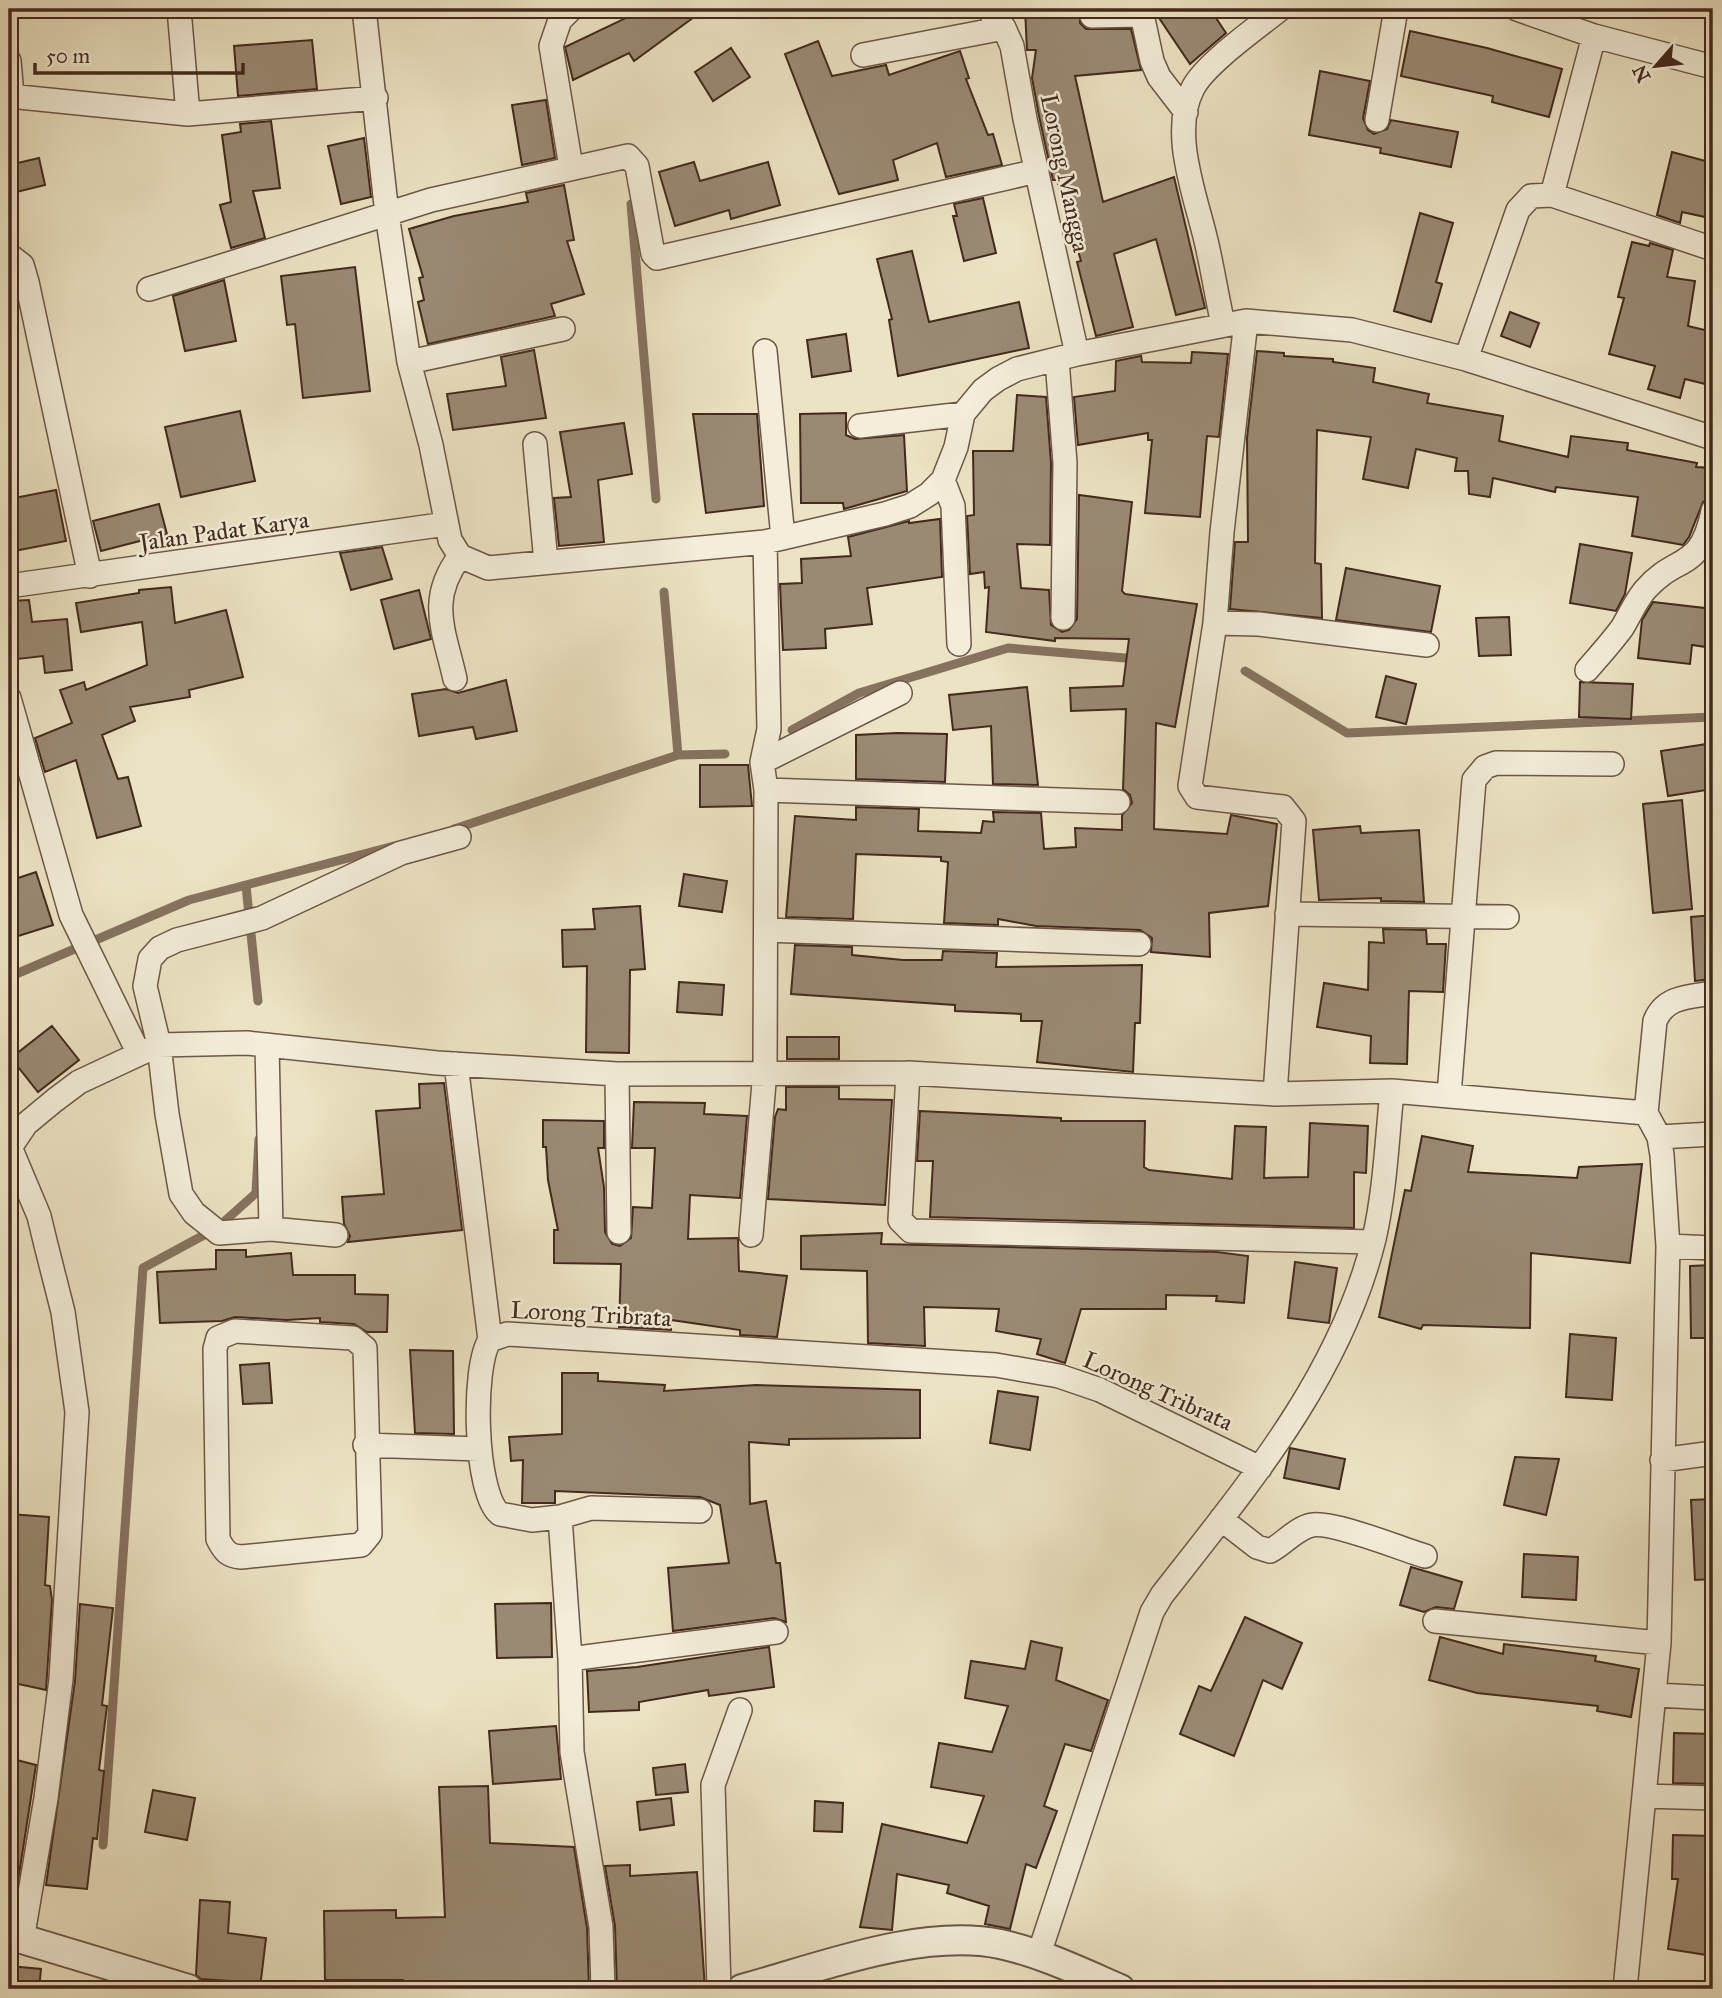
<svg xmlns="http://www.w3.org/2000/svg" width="1722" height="1998" viewBox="0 0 1722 1998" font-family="'IM FELL Great Primer',serif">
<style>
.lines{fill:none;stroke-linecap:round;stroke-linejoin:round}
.stream{stroke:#85735f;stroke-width:9}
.building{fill:#9a8a74;stroke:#422a1d;stroke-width:2}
.minor-casing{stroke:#6c5847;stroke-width:26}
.tertiary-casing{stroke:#6c5847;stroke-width:32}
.minor{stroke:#f3edd9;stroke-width:23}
.tertiary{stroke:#f3edd9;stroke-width:28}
.labels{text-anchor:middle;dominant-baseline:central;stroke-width:5;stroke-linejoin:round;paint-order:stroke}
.street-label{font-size:24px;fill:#422a1d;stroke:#f3edd9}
</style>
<rect width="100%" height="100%" fill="#ece3c4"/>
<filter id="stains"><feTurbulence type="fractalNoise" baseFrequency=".00286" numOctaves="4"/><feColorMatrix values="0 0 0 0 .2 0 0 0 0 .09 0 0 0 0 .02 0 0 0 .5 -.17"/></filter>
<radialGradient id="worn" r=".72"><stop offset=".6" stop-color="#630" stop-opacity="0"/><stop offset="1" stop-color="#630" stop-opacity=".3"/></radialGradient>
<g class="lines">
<path class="stream" d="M 631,204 L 656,499
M 664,592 L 678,755
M 1245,671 L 1347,733 L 1713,717
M 792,730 L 859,693 L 1008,648 L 1137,659
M 454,829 L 678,755 L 725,754
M 246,886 L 258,1001
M 9,977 L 189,900 L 394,846
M 103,1845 L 143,1268 L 217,1228 L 256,1193 L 259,1139"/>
</g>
<path class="building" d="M 638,9 L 705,9 L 634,61 L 629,53 L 573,80 L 565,47 L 624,19 Z
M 1025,9 L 1080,9 L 1080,23 L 1086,29 L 1131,29 L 1141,70 L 1075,76 L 1103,202 L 1174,177 L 1205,308 L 1176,315 L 1156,239 L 1114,254 L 1133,327 L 1096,336 L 1077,262 L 1081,261 L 1057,180 L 1053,180 L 1039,116 L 1032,78 L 1036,50 L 1027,50 Z
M 1153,9 L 1210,9 L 1226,33 L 1190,64 Z
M 1410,31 L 1487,48 L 1562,69 L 1549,117 L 1492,102 L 1493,96 L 1401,76 Z
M 312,40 L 317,89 L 238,96 L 234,46 Z
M 818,41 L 832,76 L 886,65 L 889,75 L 960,51 L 969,78 L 966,79 L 988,135 L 993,134 L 1002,165 L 946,177 L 937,143 L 893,160 L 898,180 L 839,194 L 785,54 Z
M 731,48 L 750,77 L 713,101 L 695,72 Z
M 1320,71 L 1370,81 L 1363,118 L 1368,130 L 1374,134 L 1387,129 L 1391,120 L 1458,132 L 1451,167 L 1380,153 L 1381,148 L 1309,135 Z
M 546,100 L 555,158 L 522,165 L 512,105 Z
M 271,121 L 280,188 L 253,191 L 265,238 L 231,248 L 220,205 L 231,202 L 222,135 L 241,132 L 240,124 Z
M 364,138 L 371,197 L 341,204 L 328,146 Z
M 1672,152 L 1713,163 L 1713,185 L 1705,217 L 1682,212 L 1680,223 L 1657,215 Z
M 39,158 L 45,185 L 12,193 L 9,165 Z
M 694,162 L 700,181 L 768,162 L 780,205 L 731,219 L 729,210 L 675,226 L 659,172 Z
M 564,185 L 574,240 L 567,241 L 584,294 L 551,304 L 555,316 L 428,344 L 418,302 L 424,300 L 419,278 L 423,277 L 409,229 L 454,216 L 528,202 L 526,193 Z
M 983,198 L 996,253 L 964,261 L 953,216 L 957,216 L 954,204 Z
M 1420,213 L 1453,223 L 1436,282 L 1442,284 L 1431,322 L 1394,311 Z
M 1632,242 L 1649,246 L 1650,243 L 1673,250 L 1667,277 L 1695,281 L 1688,326 L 1713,332 L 1713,386 L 1685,379 L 1680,398 L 1648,389 L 1655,366 L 1609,354 L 1624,298 L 1618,297 Z
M 912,251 L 929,322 L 1019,302 L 1029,348 L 898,376 L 889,320 L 892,319 L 877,259 Z
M 355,267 L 370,391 L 303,398 L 295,324 L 287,325 L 281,276 Z
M 224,280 L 236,341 L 185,351 L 173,296 Z
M 1510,312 L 1539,323 L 1530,347 L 1501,336 Z
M 846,334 L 851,371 L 812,377 L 807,340 Z
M 534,350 L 546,418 L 453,430 L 447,394 L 506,386 L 501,357 Z
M 1257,351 L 1284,353 L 1284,356 L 1333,359 L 1333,362 L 1375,368 L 1373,382 L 1429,394 L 1427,403 L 1503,416 L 1499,441 L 1568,457 L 1571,436 L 1628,443 L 1627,450 L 1697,463 L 1696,467 L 1713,468 L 1713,497 L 1703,502 L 1689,537 L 1683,545 L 1632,536 L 1638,497 L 1556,487 L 1555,492 L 1493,478 L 1490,497 L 1469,494 L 1468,471 L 1455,471 L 1457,458 L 1416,449 L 1408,488 L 1363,479 L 1371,437 L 1317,430 L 1315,563 L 1321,564 L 1322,618 L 1230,609 L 1235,542 L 1248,542 L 1247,438 Z
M 1192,352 L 1228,354 L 1219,437 L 1207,436 L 1200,517 L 1145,513 L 1152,440 L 1148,440 L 1148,433 L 1078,445 L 1074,397 L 1115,391 L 1116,361 L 1141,356 L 1142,362 L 1191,363 Z
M 1017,395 L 1046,397 L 1051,463 L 1050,545 L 1017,544 L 1021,588 L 1049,590 L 1051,625 L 1062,632 L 1069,630 L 1077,619 L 1079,495 L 1132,502 L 1122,591 L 1125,594 L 1197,604 L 1175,727 L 1156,723 L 1154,829 L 1227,834 L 1231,815 L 1277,824 L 1268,906 L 1209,913 L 1210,957 L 1151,952 L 1152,938 L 1140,930 L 1036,926 L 998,919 L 998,925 L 944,923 L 948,862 L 941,861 L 941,857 L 856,854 L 853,919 L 786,917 L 795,816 L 856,820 L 856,807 L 919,809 L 918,831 L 981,833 L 983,821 L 994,822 L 993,812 L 1041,813 L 1044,849 L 1076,847 L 1075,828 L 1122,830 L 1122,815 L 1132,803 L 1130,795 L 1123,789 L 1126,709 L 1071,711 L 1070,688 L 1123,686 L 1129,639 L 1055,638 L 1055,641 L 986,632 L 989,587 L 985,588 L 984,572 L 970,574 L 967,516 L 974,515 L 973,451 L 1013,451 Z
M 240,411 L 255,481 L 181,497 L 165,427 Z
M 846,413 L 846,435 L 855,439 L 904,435 L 907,491 L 844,509 L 843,503 L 801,503 L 800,414 Z
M 693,414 L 757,414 L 764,506 L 706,513 Z
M 624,423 L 632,474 L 598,480 L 604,542 L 559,546 L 554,498 L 571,497 L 560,432 Z
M 56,490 L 66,541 L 9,552 L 9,499 Z
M 159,504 L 167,534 L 101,551 L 93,521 Z
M 940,519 L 942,577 L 867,588 L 872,624 L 825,629 L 826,648 L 783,650 L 780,584 L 802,583 L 801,559 L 851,556 L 848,537 L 909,521 L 909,523 Z
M 1580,544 L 1632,553 L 1625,594 L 1616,611 L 1570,603 Z
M 382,547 L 392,579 L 351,590 L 340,553 Z
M 1346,568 L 1440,586 L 1431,632 L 1336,620 Z
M 171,587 L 175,623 L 226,610 L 243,677 L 189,690 L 190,697 L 130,707 L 135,721 L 102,735 L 118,779 L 128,777 L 141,826 L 97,838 L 76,760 L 45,772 L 35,738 L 72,723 L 60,690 L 84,682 L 86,690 L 147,665 L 142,622 L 81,632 L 76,603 L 139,593 L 139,590 Z
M 419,590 L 431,639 L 394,649 L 381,600 Z
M 29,600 L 32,622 L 67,619 L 72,670 L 45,673 L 43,656 L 9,660 L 9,601 Z
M 1653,602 L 1713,609 L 1713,648 L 1692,645 L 1690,664 L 1638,658 L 1642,620 Z
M 1509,617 L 1511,655 L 1479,656 L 1476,618 Z
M 1386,676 L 1416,684 L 1406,724 L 1376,717 Z
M 506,680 L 517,731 L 476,739 L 473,727 L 419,736 L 412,694 L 446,689 L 458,693 Z
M 1580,682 L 1633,684 L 1631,719 L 1579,717 Z
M 1027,687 L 1038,785 L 993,784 L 991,726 L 953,730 L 949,695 Z
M 897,733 L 947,734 L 945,782 L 856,779 L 856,735 Z
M 1713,743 L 1713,789 L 1668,796 L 1661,751 Z
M 700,765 L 748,765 L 752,806 L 700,807 Z
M 1682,800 L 1692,909 L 1653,913 L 1643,804 Z
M 1360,826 L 1361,833 L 1419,830 L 1424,902 L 1381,901 L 1381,898 L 1319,900 L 1313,830 Z
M 36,872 L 53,925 L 9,939 L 9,881 Z
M 684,874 L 727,881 L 722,912 L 679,906 Z
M 640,906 L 645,969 L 630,970 L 629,1053 L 586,1052 L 587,966 L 563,967 L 562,930 L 595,929 L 593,909 Z
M 1713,915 L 1713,979 L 1695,981 L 1691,917 Z
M 1383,929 L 1426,930 L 1427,944 L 1446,944 L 1443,992 L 1409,991 L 1407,1064 L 1370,1063 L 1371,1036 L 1317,1027 L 1324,983 L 1368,990 L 1369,942 L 1384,943 Z
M 795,945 L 852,947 L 852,955 L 903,960 L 942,960 L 943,951 L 997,953 L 996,967 L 1142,965 L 1140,1023 L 1135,1023 L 1133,1072 L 1037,1062 L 1042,1021 L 1021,1021 L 1021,1014 L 955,1011 L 955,1005 L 791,994 Z
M 679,982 L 724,985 L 722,1015 L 677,1012 Z
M 52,1026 L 79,1060 L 38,1092 L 11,1058 Z
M 787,1037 L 839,1037 L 839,1059 L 787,1059 Z
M 444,1083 L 462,1230 L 348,1242 L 350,1236 L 344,1224 L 342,1197 L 384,1194 L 376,1111 L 420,1108 L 419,1084 Z
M 786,1087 L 839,1087 L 839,1099 L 892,1100 L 885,1205 L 768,1199 L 775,1117 L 778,1109 L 786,1110 Z
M 634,1102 L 705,1103 L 704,1114 L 747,1116 L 740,1198 L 690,1195 L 688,1239 L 738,1238 L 739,1271 L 787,1276 L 777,1337 L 740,1335 L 740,1330 L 671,1320 L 671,1330 L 619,1327 L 621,1264 L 554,1263 L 554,1230 L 558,1230 L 548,1180 L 546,1147 L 543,1147 L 543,1120 L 604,1121 L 604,1148 L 598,1148 L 604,1187 L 605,1232 L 612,1244 L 620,1246 L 631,1238 L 633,1207 L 652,1208 L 655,1148 L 632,1148 Z
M 920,1111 L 1061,1118 L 1061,1121 L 1145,1121 L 1144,1167 L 1149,1170 L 1232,1179 L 1235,1126 L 1266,1127 L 1264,1178 L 1308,1177 L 1310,1123 L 1368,1126 L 1366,1173 L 1354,1172 L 1354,1228 L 930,1217 L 933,1161 L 917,1161 Z
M 1422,1136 L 1473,1146 L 1468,1172 L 1577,1178 L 1579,1167 L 1642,1164 L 1630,1263 L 1531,1253 L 1530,1328 L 1423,1325 L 1421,1329 L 1379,1317 L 1405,1190 L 1411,1191 Z
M 882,1233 L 881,1244 L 1217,1252 L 1248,1256 L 1244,1303 L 1216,1301 L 1217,1296 L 1166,1295 L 1166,1309 L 1081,1309 L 1065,1363 L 1037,1354 L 1041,1339 L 996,1331 L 999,1309 L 924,1307 L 925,1346 L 868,1343 L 867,1271 L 801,1269 L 801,1236 Z
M 216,1250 L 246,1250 L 246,1257 L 291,1253 L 293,1275 L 355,1275 L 355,1294 L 388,1295 L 387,1332 L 367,1332 L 354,1324 L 320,1322 L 320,1318 L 286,1320 L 235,1317 L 222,1321 L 160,1323 L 157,1272 L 216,1269 Z
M 1295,1262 L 1337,1268 L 1329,1323 L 1288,1318 Z
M 1713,1265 L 1713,1338 L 1691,1338 L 1690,1266 Z
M 1570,1334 L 1616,1338 L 1612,1400 L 1566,1397 Z
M 410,1350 L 453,1351 L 454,1434 L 415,1433 Z
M 269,1363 L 272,1403 L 243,1404 L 240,1365 Z
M 562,1373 L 598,1373 L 598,1381 L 665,1385 L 664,1391 L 756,1385 L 920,1390 L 920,1438 L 789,1439 L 789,1445 L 749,1442 L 750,1504 L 766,1501 L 776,1563 L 780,1563 L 786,1622 L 774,1618 L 673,1631 L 668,1568 L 729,1563 L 720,1505 L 700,1497 L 555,1491 L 555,1503 L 522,1503 L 523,1460 L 511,1461 L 509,1437 L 562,1434 Z
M 998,1391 L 1038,1397 L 1030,1450 L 990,1443 Z
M 1290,1448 L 1345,1459 L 1339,1489 L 1284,1478 Z
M 1515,1457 L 1559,1459 L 1546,1515 L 1504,1505 Z
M 1713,1499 L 1713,1579 L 1695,1580 L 1691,1500 Z
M 9,1514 L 49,1517 L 45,1585 L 50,1586 L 52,1600 L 46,1690 L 9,1682 Z
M 1524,1554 L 1578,1557 L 1576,1600 L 1522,1597 Z
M 1411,1567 L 1462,1582 L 1454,1609 L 1436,1607 L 1424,1612 L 1400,1605 Z
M 551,1603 L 552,1657 L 497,1658 L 495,1604 Z
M 80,1604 L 113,1608 L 102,1705 L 107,1706 L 99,1770 L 104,1771 L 97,1839 L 93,1838 L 87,1889 L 46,1885 L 75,1681 Z
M 1245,1617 L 1302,1643 L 1282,1689 L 1263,1680 L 1234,1756 L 1180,1734 L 1199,1686 L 1211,1691 Z
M 1440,1637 L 1503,1654 L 1504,1644 L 1596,1656 L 1595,1661 L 1639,1669 L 1631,1717 L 1597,1711 L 1598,1706 L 1477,1693 L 1429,1680 Z
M 1031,1641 L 1062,1648 L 1056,1680 L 1108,1700 L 1091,1751 L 1065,1744 L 1044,1806 L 1057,1811 L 1036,1868 L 1026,1864 L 1010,1929 L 985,1924 L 989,1906 L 947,1893 L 949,1885 L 897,1874 L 892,1930 L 860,1927 L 882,1824 L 967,1843 L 984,1796 L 931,1787 L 939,1743 L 992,1752 L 1008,1706 L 965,1698 L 971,1661 L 1025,1669 Z
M 769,1647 L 774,1687 L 709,1696 L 708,1690 L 639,1702 L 639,1710 L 589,1712 L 587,1671 L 637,1667 Z
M 556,1726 L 561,1779 L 493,1784 L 489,1731 Z
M 1674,1733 L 1713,1734 L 1713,1784 L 1673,1783 Z
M 9,1758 L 36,1765 L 18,1881 L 9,1880 Z
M 685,1764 L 688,1792 L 656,1795 L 653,1768 Z
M 488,1786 L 490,1843 L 574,1847 L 587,1928 L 589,1989 L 454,1989 L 453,1984 L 404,1984 L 403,1980 L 325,1980 L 324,1911 L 396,1910 L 396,1918 L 445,1917 L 439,1787 Z
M 153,1790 L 195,1798 L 187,1840 L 145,1832 Z
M 671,1798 L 674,1825 L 640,1830 L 637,1802 Z
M 815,1801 L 843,1803 L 842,1832 L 814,1831 Z
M 1673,1835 L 1713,1836 L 1713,1956 L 1668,1949 L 1678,1879 L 1672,1879 Z
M 630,1865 L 630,1876 L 697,1872 L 705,1989 L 617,1989 L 615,1926 L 605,1866 Z
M 200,1900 L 230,1902 L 228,1933 L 266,1938 L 260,1988 L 230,1984 L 230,1981 L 201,1979 L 196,1975 Z
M 9,1966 L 41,1969 L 39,1989 L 9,1989 Z"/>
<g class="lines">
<g class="minor-casing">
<path id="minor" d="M 179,9 L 188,114
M 364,9 L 387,214 L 409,362 L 431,445 L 450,540 L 460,556 L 488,568 L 765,542 L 885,514 L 910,506 L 929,494 L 943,480 L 956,447 L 963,414 L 983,390 L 998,379 L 1017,369 L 1077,354 L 1246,321 L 1352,330 L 1466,359 L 1713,438
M 571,9 L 560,20 L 551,46 L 571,167
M 988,9 L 1004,28 L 1012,46 L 1025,119 L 1077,354
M 1517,9 L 1594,36 L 1713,67
M 1092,16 L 1138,15 L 1143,19 L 1152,61 L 1159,77 L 1186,112
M 863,55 L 1004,28
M 9,61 L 12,95
M 9,96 L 188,114 L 376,98
M 1377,120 L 1396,9
M 1552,195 L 1594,36
M 9,255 L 22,265 L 27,282 L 90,576
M 149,289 L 431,200 L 628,156 L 637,166 L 653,254 L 657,258 L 1037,171
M 1246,321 L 1222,532 L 1215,623 L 1190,786 L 1197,797 L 1283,807 L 1294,821 L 1275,1094
M 1223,324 C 1217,298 1213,271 1207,245 C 1197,199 1169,133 1193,88 C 1205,64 1258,27 1280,9
M 765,351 L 783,538
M 1466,359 L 1518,210 L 1531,196 L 1552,195 L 1713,249
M 1057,360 L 1065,463 L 1063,618
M 409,362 L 563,329
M 860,426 L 963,414
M 535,444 L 546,562
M 943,480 L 953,506 L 959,644
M 9,586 L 446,524
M 1215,623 L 1259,624 L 1427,645
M 1587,670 C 1599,656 1611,643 1622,628 C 1630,615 1635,602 1645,590 C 1677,553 1700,573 1713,511
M 455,679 C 444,630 427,600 460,556
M 9,698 L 71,915 L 139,1054
M 762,762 L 900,693
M 766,790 L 1118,802
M 1287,914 L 1507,917
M 766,930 L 1139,944
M 267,1045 L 271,1229 L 219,1233 L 194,1213 L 181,1194 L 167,1114 L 159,1045 L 145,986 L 150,959 L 160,948 L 177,940 L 262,918 L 401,853 L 459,837
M 456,1064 L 490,1340
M 908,1073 L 900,1220 L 911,1231 L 1373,1242
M 617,1074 L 619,1232
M 1449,1095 L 1474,780 L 1485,767 L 1496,763 L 1612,764
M 1646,1113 L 1655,1021 C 1665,996 1689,997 1713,993
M 1659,1137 L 1713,1134
M 10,1147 L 39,1216 L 46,1245 L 63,1312 L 77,1412 L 61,1679 L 46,1798 L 22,1940
M 9,1149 L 26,1124 L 55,1100 L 79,1082 L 139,1054 L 159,1045 L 247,1043 L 437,1063 L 617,1074 L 908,1073 L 1275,1094 L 1392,1091 L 1646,1113 L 1659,1137 L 1662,1155 L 1668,1246 L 1659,1643 L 1625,1989
M 271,1229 L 336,1235
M 751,1235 L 765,1071 L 766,790 L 762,762 L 769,729 L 765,542
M 1668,1246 L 1713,1248
M 235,1331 L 353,1338 L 365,1348 L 370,1534 L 361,1545 L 241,1557 C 228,1556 224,1551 218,1539 L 215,1349 L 218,1338 Z
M 365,1445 L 479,1449
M 1662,1460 L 1713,1453
M 560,1517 L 591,1508 L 700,1511
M 1221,1519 L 1257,1547 L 1270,1551 C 1284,1544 1296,1528 1312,1525 C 1333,1521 1401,1549 1425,1556
M 1435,1621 L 1659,1643
M 570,1659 L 776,1632
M 1656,1695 L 1713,1698
M 1645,1796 L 1713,1798
M 1039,1954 L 1152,1612 L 1162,1595 C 1247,1486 1340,1377 1374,1239 C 1385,1191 1387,1140 1392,1091
M 603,1989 L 601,1927 L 572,1752 L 570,1659 L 560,1517 L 532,1520 L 500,1514 C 474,1494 472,1365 490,1340 L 507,1334 L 996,1365 L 1059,1376 L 1100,1390 L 1260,1468
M 719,1989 L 713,1785 L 740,1710"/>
</g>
<g class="tertiary-casing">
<path id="tertiary" d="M 9,1935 L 188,1989
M 742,1989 C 819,1968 920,1928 1000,1944 C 1042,1953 1081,1972 1120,1989"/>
</g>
<use href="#minor" class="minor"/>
<use href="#tertiary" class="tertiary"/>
</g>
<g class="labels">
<g class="street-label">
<text transform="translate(1065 173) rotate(78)">Lorong Mangga</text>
<text transform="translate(224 531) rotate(-8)">Jalan Padat Karya</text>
<text transform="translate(591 1314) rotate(3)">Lorong Tribrata</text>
<text transform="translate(1158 1391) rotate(24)">Lorong Tribrata</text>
</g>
</g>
<rect width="1722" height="1998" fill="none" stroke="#ece3c4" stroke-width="35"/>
<rect x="10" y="10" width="1701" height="1977" fill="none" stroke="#422a1d" stroke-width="3.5"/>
<rect x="18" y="18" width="1687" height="1963" fill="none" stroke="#422a1d" stroke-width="2"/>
<g transform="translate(1656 66) rotate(242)" stroke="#f3edd9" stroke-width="5" paint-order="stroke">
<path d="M0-5L12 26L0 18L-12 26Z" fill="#422a1d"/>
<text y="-10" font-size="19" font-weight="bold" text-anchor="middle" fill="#422a1d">N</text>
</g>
<path d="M35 63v10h208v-10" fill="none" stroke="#422a1d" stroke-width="3.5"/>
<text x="46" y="63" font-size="21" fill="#422a1d" stroke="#f3edd9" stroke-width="5" paint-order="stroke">50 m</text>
<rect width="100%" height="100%" filter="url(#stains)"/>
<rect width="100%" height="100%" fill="url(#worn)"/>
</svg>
